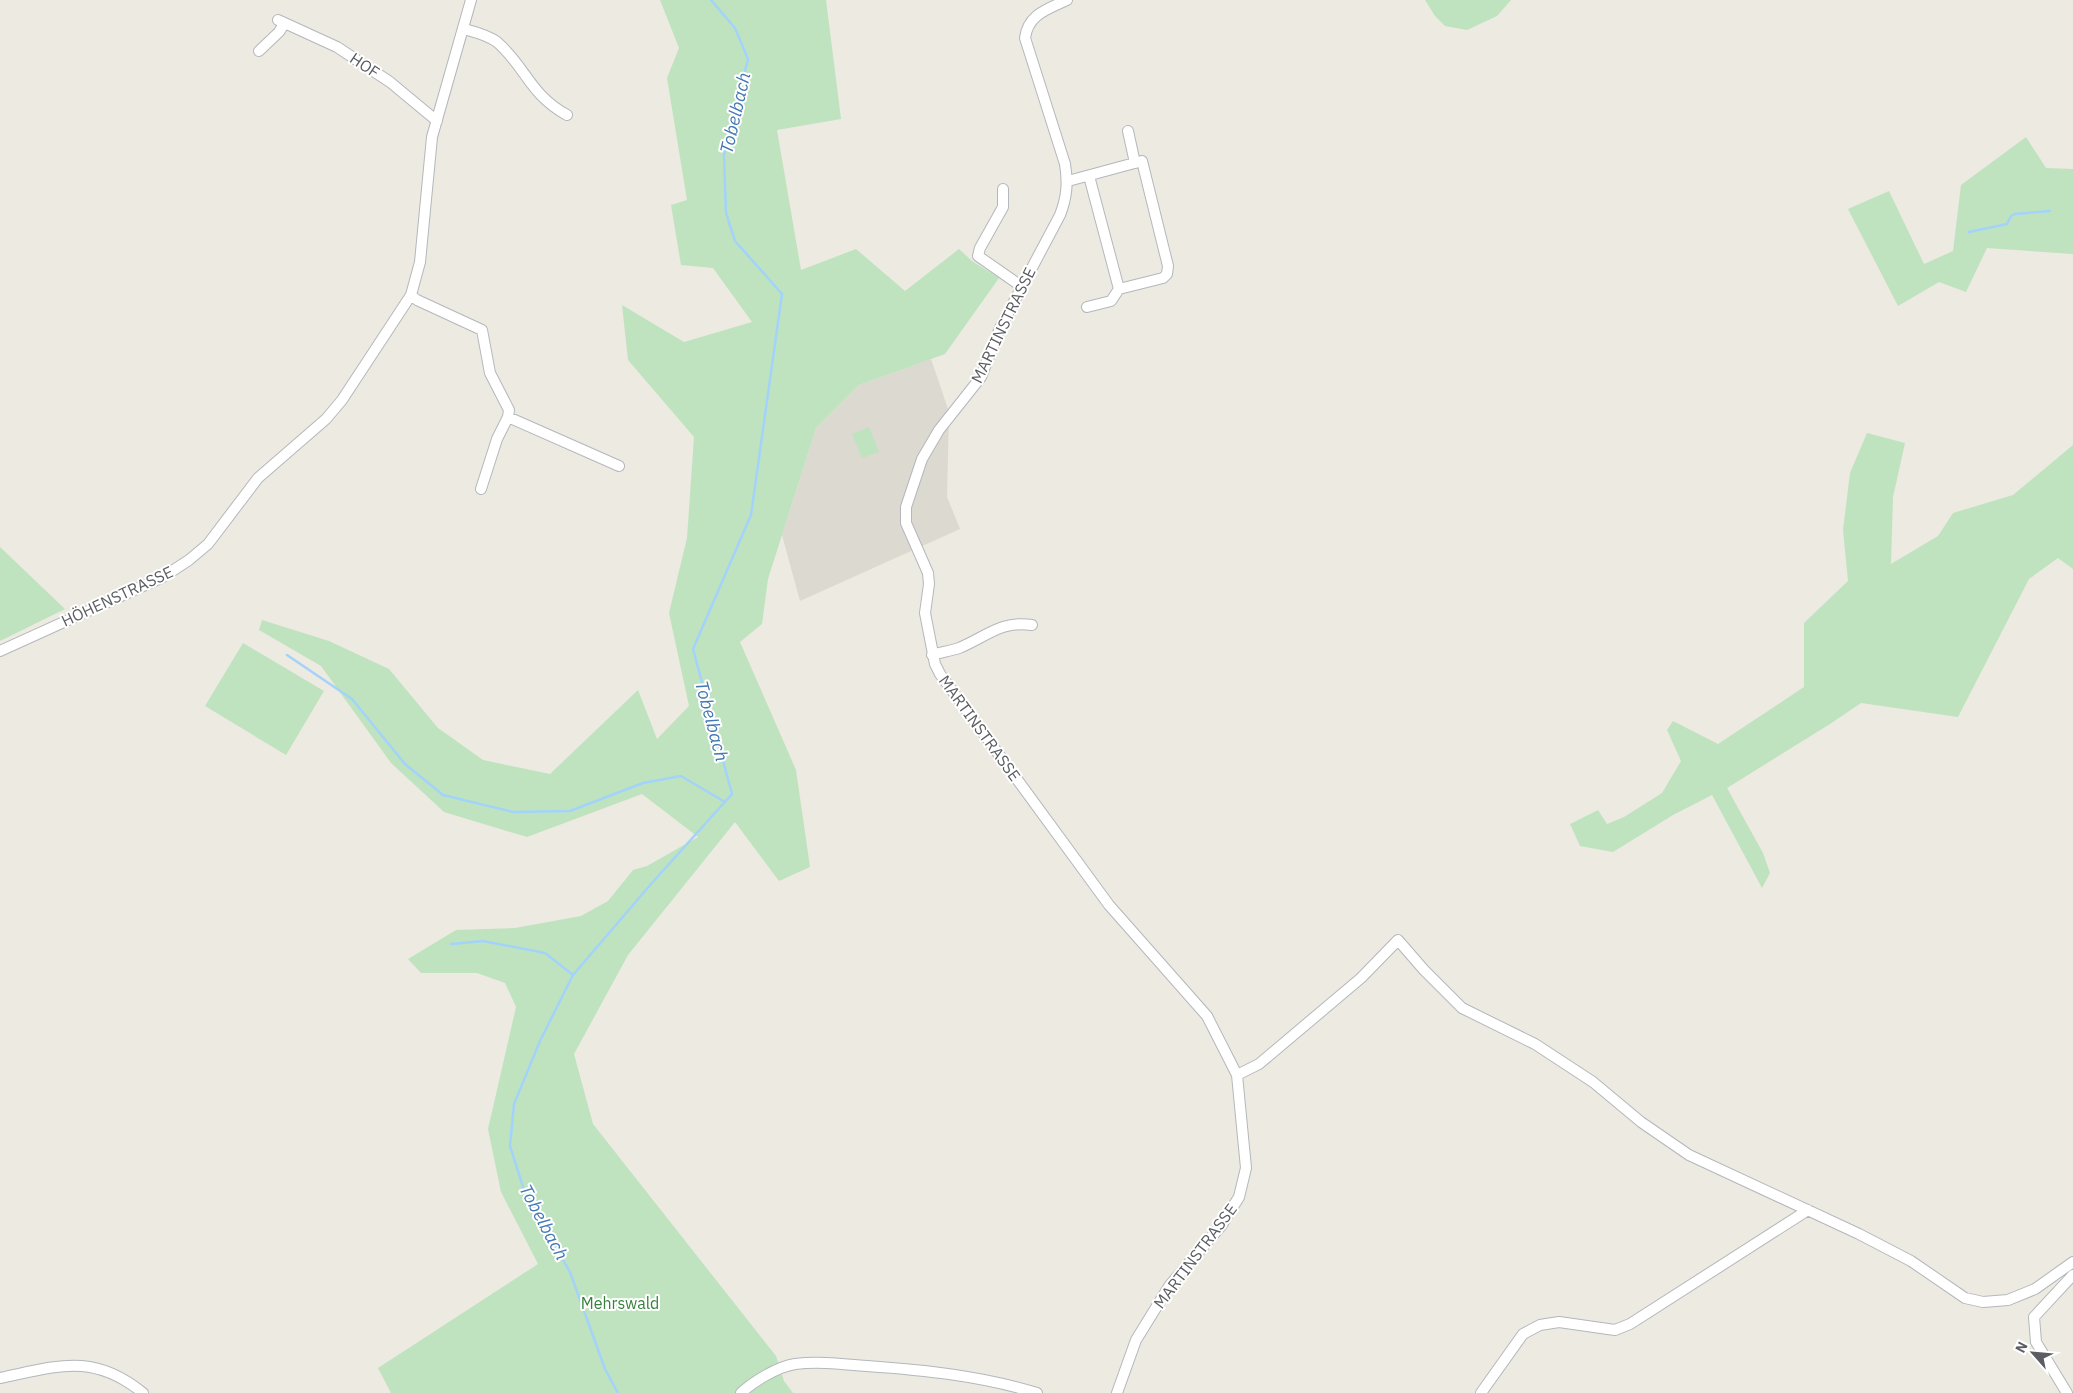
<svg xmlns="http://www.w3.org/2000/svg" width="2073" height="1393" viewBox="0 0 2073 1393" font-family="'IBM Plex Sans',sans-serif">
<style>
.education{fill:#dcd9d0}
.green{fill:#bfe3bf}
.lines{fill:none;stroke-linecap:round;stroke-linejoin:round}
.stream{stroke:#a3d3fb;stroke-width:2.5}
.minor-casing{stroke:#b4b7bc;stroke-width:12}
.minor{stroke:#fff;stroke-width:10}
.labels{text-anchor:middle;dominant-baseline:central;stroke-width:4;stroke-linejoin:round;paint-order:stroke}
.street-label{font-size:16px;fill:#5a5d62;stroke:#fff}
.park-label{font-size:16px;fill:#38823d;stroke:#fff}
.water-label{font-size:18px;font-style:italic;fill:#4479b4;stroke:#fff}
</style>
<rect width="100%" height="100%" fill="#eceae1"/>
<path class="education" d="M 931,359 L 949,412 L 947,497 L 960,529 L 800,601 L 782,535 L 816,428 L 859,385 Z"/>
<path class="green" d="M 660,0 L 826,0 L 841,119 L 777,130 L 801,270 L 856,249 L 905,291 L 959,249 L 972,261 L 999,278 L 945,354 L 859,385 L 816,428 L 768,579 L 762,624 L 740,642 L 796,770 L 810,867 L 779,881 L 735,822 L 628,955 L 574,1054 L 593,1124 L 776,1356 L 784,1381 L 793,1393 L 391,1393 L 378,1368 L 538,1264 L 501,1192 L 488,1129 L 516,1007 L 505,983 L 477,973 L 421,973 L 408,959 L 456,930 L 515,928 L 581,916 L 608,901 L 633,870 L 647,866 L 698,837 L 642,794 L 527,837 L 444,812 L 391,763 L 321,666 L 259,630 L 262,620 L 329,641 L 389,669 L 438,728 L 483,760 L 550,774 L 638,690 L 657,739 L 689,706 L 669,613 L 687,538 L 694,437 L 628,360 L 622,305 L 684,342 L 752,322 L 713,268 L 681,265 L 671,205 L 687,200 L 667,78 L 679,48 Z
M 1425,0 L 1511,0 L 1497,16 L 1467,30 L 1445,26 L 1435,16 Z
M 2026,137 L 2046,168 L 2073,169 L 2073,254 L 1987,248 L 1966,292 L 1939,282 L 1898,306 L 1848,209 L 1889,191 L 1924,264 L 1953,251 L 1961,185 Z
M 869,427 L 879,452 L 862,458 L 852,434 Z
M 1867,433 L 1905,443 L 1893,497 L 1891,564 L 1938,536 L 1953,513 L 2013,495 L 2073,445 L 2073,569 L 2058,558 L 2029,579 L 1958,717 L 1861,703 L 1830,724 L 1727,788 L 1763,853 L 1770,873 L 1762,888 L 1712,795 L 1673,815 L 1613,852 L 1580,846 L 1570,824 L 1598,810 L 1607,824 L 1624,817 L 1662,793 L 1681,761 L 1667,730 L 1673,721 L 1718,744 L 1804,687 L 1804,623 L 1848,581 L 1843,530 L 1850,473 Z
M 0,547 L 65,609 L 0,641 Z
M 243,643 L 324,691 L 286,755 L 205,706 Z"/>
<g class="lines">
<path class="stream" d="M 1969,232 L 2007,224 L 2011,216 L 2015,214 L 2050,211
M 287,655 L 352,699 L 405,764 L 443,795 L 513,812 L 570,811 L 643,783 L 681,776 L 725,802
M 451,944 L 483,941 L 545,953 L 573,975
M 618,1393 L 605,1369 L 570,1272 L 525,1193 L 510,1146 L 514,1104 L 540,1041 L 573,975 L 651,884 L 732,794 L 693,649 L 751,515 L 782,294 L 735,241 L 726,213 L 724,155 L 748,59 L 735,28 L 711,0"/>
<g class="minor-casing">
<path id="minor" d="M 1067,0 C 1048,9 1028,14 1025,38 L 1065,164 C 1068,183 1067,197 1060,215 L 1000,328 L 981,377 L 939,430 L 922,459 L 906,507 L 906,523 L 928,573 L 929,584 L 925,613 L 935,664 L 940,674 L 1109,905 L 1207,1016 L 1237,1075 L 1246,1168 L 1239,1197 L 1221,1226 L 1170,1285 L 1136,1340 L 1117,1393
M 278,20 L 337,47 L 390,82 L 437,121
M 464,29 C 475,32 488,35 497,42 C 526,67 529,94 567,115
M 259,51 L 279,32 L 284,24
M 1128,131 L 1135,163
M 1068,181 L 1142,161 L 1168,266 L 1167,274 L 1163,278 L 1119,289 L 1089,176
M 1003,189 L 1003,207 L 980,248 L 978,256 L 1021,286
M 411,295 L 417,300 L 482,330 L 490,373 L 509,410 L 508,417 L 497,439 L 481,489
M 1087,307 L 1111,301 L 1119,289
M 508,417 L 619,466
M 0,651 L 163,577 L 189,560 L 208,544 L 258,478 L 326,419 L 342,400 L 411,295 L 420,262 L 432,137 L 471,0
M 932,655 C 941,652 951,651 959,648 C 986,637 1001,620 1032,625
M 1237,1075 L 1259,1064 L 1361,978 L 1398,940 L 1424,970 L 1462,1008 L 1535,1044 L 1593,1082 L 1641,1122 L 1689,1155 L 1859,1234 L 1911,1261 L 1965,1298 L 1983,1302 L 2008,1300 L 2035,1289 L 2073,1262
M 0,1378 C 58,1366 93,1352 143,1393
M 741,1393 C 754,1381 777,1367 795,1364 C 818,1361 843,1364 867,1366 C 924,1370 982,1376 1037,1393
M 1481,1393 L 1523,1334 L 1540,1325 L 1559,1322 L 1615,1330 L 1630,1324 L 1808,1210
M 2067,1393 L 2036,1342 L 2034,1317 L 2073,1275"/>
</g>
<use href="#minor" class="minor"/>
</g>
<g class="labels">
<g class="street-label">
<text transform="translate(365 65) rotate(34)">HOF</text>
<text transform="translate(1003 325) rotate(-64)">MARTINSTRASSE</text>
<text transform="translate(117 596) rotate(-25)">HÖHENSTRASSE</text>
<text transform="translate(980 728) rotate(54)">MARTINSTRASSE</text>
<text transform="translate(1195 1256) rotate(-53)">MARTINSTRASSE</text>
</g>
<g class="park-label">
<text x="620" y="1303">Mehrswald</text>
</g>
<g class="water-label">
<text transform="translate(735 113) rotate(-77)">Tobelbach</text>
<text transform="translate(712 721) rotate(75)">Tobelbach</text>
<text transform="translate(544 1222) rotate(62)">Tobelbach</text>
</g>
</g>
<g transform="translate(2033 1353) rotate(297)" stroke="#ffffff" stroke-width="4" paint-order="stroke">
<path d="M0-4L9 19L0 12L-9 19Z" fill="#5a5d62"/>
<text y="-8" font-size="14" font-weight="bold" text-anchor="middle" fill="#5a5d62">N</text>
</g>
</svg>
